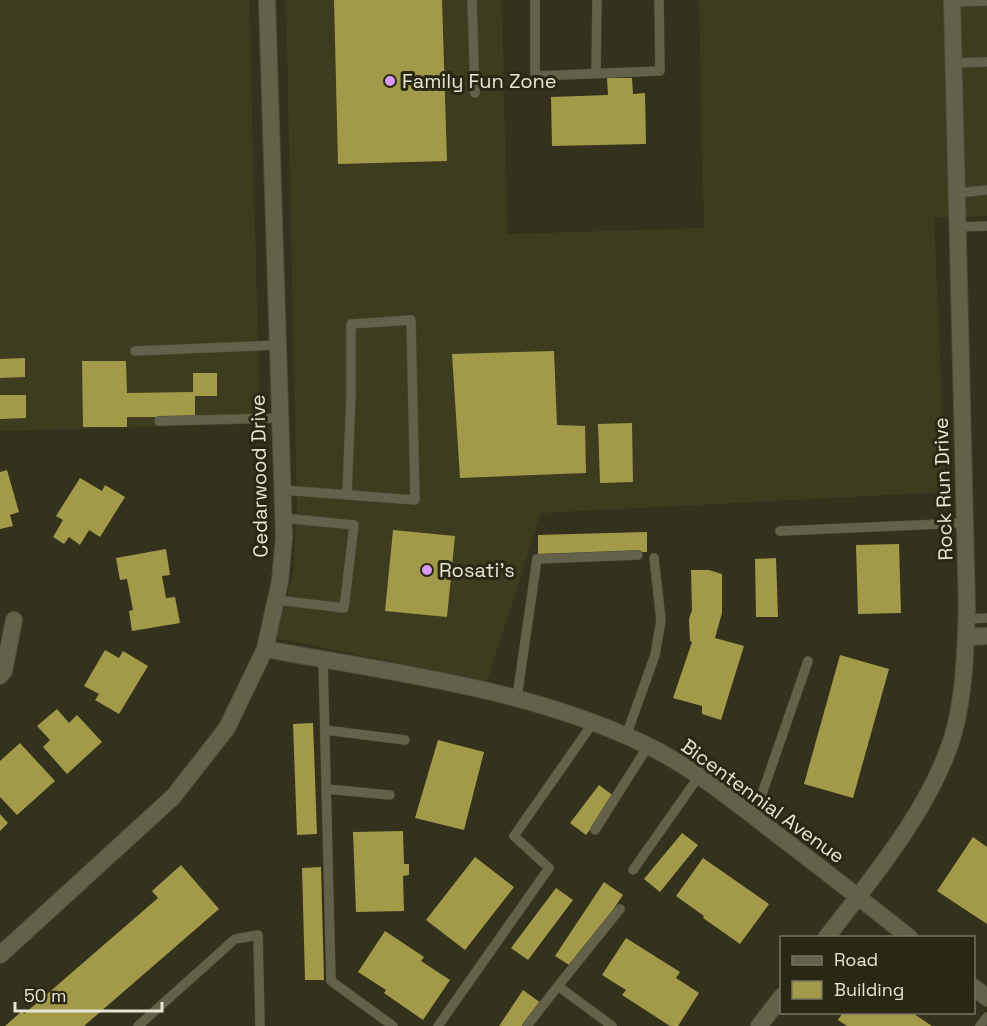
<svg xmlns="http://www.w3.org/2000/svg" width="987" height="1026" viewBox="0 0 987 1026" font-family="'Space Grotesk',sans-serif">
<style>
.built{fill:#3e3c1f}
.building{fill:#a29a49}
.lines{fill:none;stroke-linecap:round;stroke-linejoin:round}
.service-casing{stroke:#514f3c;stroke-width:10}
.minor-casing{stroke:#514f3c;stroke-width:18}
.tertiary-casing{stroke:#514f3c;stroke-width:18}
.service{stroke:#63614a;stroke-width:9}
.minor{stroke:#63614a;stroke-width:16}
.tertiary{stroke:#63614a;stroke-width:16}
.poi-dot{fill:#d89af8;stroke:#2a2813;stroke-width:2}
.labels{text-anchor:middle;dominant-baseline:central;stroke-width:6;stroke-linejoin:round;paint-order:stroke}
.poi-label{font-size:20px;fill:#e6e5d8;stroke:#2a2813;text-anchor:start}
.street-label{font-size:20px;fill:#e6e5d8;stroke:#2a2813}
</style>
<rect width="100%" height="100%" fill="#34321d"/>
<path class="built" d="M 0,0 L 249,0 L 260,424 L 0,431 Z
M 286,0 L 502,0 L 507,234 L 704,228 L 699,0 L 987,0 L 987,216 L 934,218 L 946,492 L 541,513 L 487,681 L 276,638 L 293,572 L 297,506 Z"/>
<path class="building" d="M 334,0 L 442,0 L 447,161 L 338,164 Z
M 607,78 L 632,78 L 633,94 L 645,93 L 646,144 L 552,146 L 551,97 L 608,95 Z
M 554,351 L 557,425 L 585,426 L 586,473 L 460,478 L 452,354 Z
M 25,358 L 25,377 L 0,378 L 0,359 Z
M 82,361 L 126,361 L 127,393 L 193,392 L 193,373 L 217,373 L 217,396 L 195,396 L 195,417 L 127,417 L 127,427 L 83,427 Z
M 0,395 L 26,395 L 26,418 L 0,419 Z
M 632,423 L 633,482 L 600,483 L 598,424 Z
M 7,470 L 19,512 L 10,515 L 13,526 L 0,529 L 0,472 Z
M 80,478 L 102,491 L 105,485 L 125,497 L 100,537 L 89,530 L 80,545 L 69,537 L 64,544 L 53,537 L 63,520 L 56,516 Z
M 393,530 L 455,536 L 447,617 L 385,611 Z
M 647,532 L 647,552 L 538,554 L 538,535 Z
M 899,544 L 901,613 L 858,614 L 856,545 Z
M 166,549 L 170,575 L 162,576 L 166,598 L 175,597 L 180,623 L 132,631 L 129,611 L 133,610 L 127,579 L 120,580 L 116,558 Z
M 776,558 L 778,617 L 756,617 L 755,559 Z
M 691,570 L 709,570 L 722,574 L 722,613 L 715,638 L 744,646 L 721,720 L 702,714 L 702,706 L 673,698 L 692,642 L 690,641 L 689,619 L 692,610 Z
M 105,650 L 119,658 L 123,651 L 148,666 L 119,714 L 95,700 L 99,694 L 84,686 Z
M 840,655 L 889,669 L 853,798 L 804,784 Z
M 57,709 L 69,723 L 77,715 L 102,742 L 67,774 L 43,747 L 50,740 L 37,726 Z
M 313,723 L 317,834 L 297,835 L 293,724 Z
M 438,740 L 484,752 L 464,830 L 415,818 Z
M 20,743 L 55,781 L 17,815 L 0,797 L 0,761 Z
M 599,785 L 615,797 L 586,835 L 570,823 Z
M 0,814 L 8,823 L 0,831 Z
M 403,831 L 404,864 L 409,864 L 409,875 L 403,876 L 404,911 L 356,912 L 353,832 Z
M 682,833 L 698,845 L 660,892 L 644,879 Z
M 973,837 L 987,847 L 987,924 L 937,891 Z
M 475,857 L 514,887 L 465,950 L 426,920 Z
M 703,858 L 769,904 L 740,944 L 703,918 L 704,916 L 676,896 Z
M 181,865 L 219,909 L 84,1026 L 5,1026 L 22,1011 L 24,1014 L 158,898 L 152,891 Z
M 321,867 L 324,980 L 305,980 L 302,868 Z
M 604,882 L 623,895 L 574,968 L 555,956 Z
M 556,888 L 573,900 L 528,960 L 511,948 Z
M 385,931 L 424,957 L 421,961 L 450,980 L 423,1020 L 384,993 L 386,990 L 358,972 Z
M 626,938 L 680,972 L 676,978 L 699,993 L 678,1026 L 670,1026 L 622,995 L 626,990 L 602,975 Z
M 523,990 L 541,1003 L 525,1026 L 499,1026 Z
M 843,1012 L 911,1012 L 932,1026 L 847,1026 L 838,1020 Z"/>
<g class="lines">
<g class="service-casing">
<path id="service" d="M 472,0 L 475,93
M 535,0 L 535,76 L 660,71 L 659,0
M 952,2 L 987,1
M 953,63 L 987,62
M 596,74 L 597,0
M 957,193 L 987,190
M 957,227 L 987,226
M 135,351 L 278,345
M 159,421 L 280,418
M 283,490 L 415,500 L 411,320 L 351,324 L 351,394 L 347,495
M 780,531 L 965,523
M 276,600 L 344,608 L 354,525 L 283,518
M 967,619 L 987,618
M 323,660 L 331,981 L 393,1026
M 517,697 L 537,559 L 638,555
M 325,730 L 405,740
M 626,736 L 655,655 L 661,620 L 654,558
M 326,789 L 390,795
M 754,817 L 808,661
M 595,830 L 648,746
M 633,870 L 699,776
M 138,1026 L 235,939 L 258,935 L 260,1026
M 438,1026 L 549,868 L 514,836 L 593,723
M 527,1026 L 558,986
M 612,1026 L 558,986 L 620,909
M 980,1026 L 987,1017"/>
</g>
<g class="minor-casing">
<path id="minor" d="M 966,637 L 987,636
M 265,649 C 390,672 526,688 642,743 C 689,765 730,798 770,829 C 817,865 864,901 910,938
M 0,676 L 4,671 L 14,620
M 826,938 C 873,877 936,802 955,728 C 965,688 965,649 967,609 L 952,0
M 974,987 L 987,998
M 759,1026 L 782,996"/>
</g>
<g class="tertiary-casing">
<path id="tertiary" d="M 0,955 L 173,797 L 227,728 L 265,649 L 280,581 L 284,537 L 267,0"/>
</g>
<use href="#service" class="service"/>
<use href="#minor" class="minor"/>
<use href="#tertiary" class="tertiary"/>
</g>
<g class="poi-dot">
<circle cx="390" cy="81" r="6"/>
<circle cx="427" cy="570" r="6"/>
</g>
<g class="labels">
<g class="poi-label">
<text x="402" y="81">Family Fun Zone</text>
<text x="439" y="570">Rosati's</text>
</g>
<g class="street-label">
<text transform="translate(259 476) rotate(-91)">Cedarwood Drive</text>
<text transform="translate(943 489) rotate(-92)">Rock Run Drive</text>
<text transform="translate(763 801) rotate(36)">Bicentennial Avenue</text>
</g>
</g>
<rect x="780" y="936" width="195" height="78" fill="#2a2813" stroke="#757462" stroke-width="1.5"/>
<rect x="792" y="956" width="30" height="9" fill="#63614a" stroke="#757462" stroke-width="1.5"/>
<text x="834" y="966" font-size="18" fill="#e6e5d8">Road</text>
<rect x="792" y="981" width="30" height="18" fill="#a29a49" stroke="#757462" stroke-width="1.5"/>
<text x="834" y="996" font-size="18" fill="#e6e5d8">Building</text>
<path d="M15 1002v9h147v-9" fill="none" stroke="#e6e5d8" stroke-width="3"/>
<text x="24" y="1002" font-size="18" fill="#e6e5d8" stroke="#2a2813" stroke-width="4.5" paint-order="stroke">50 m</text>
</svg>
